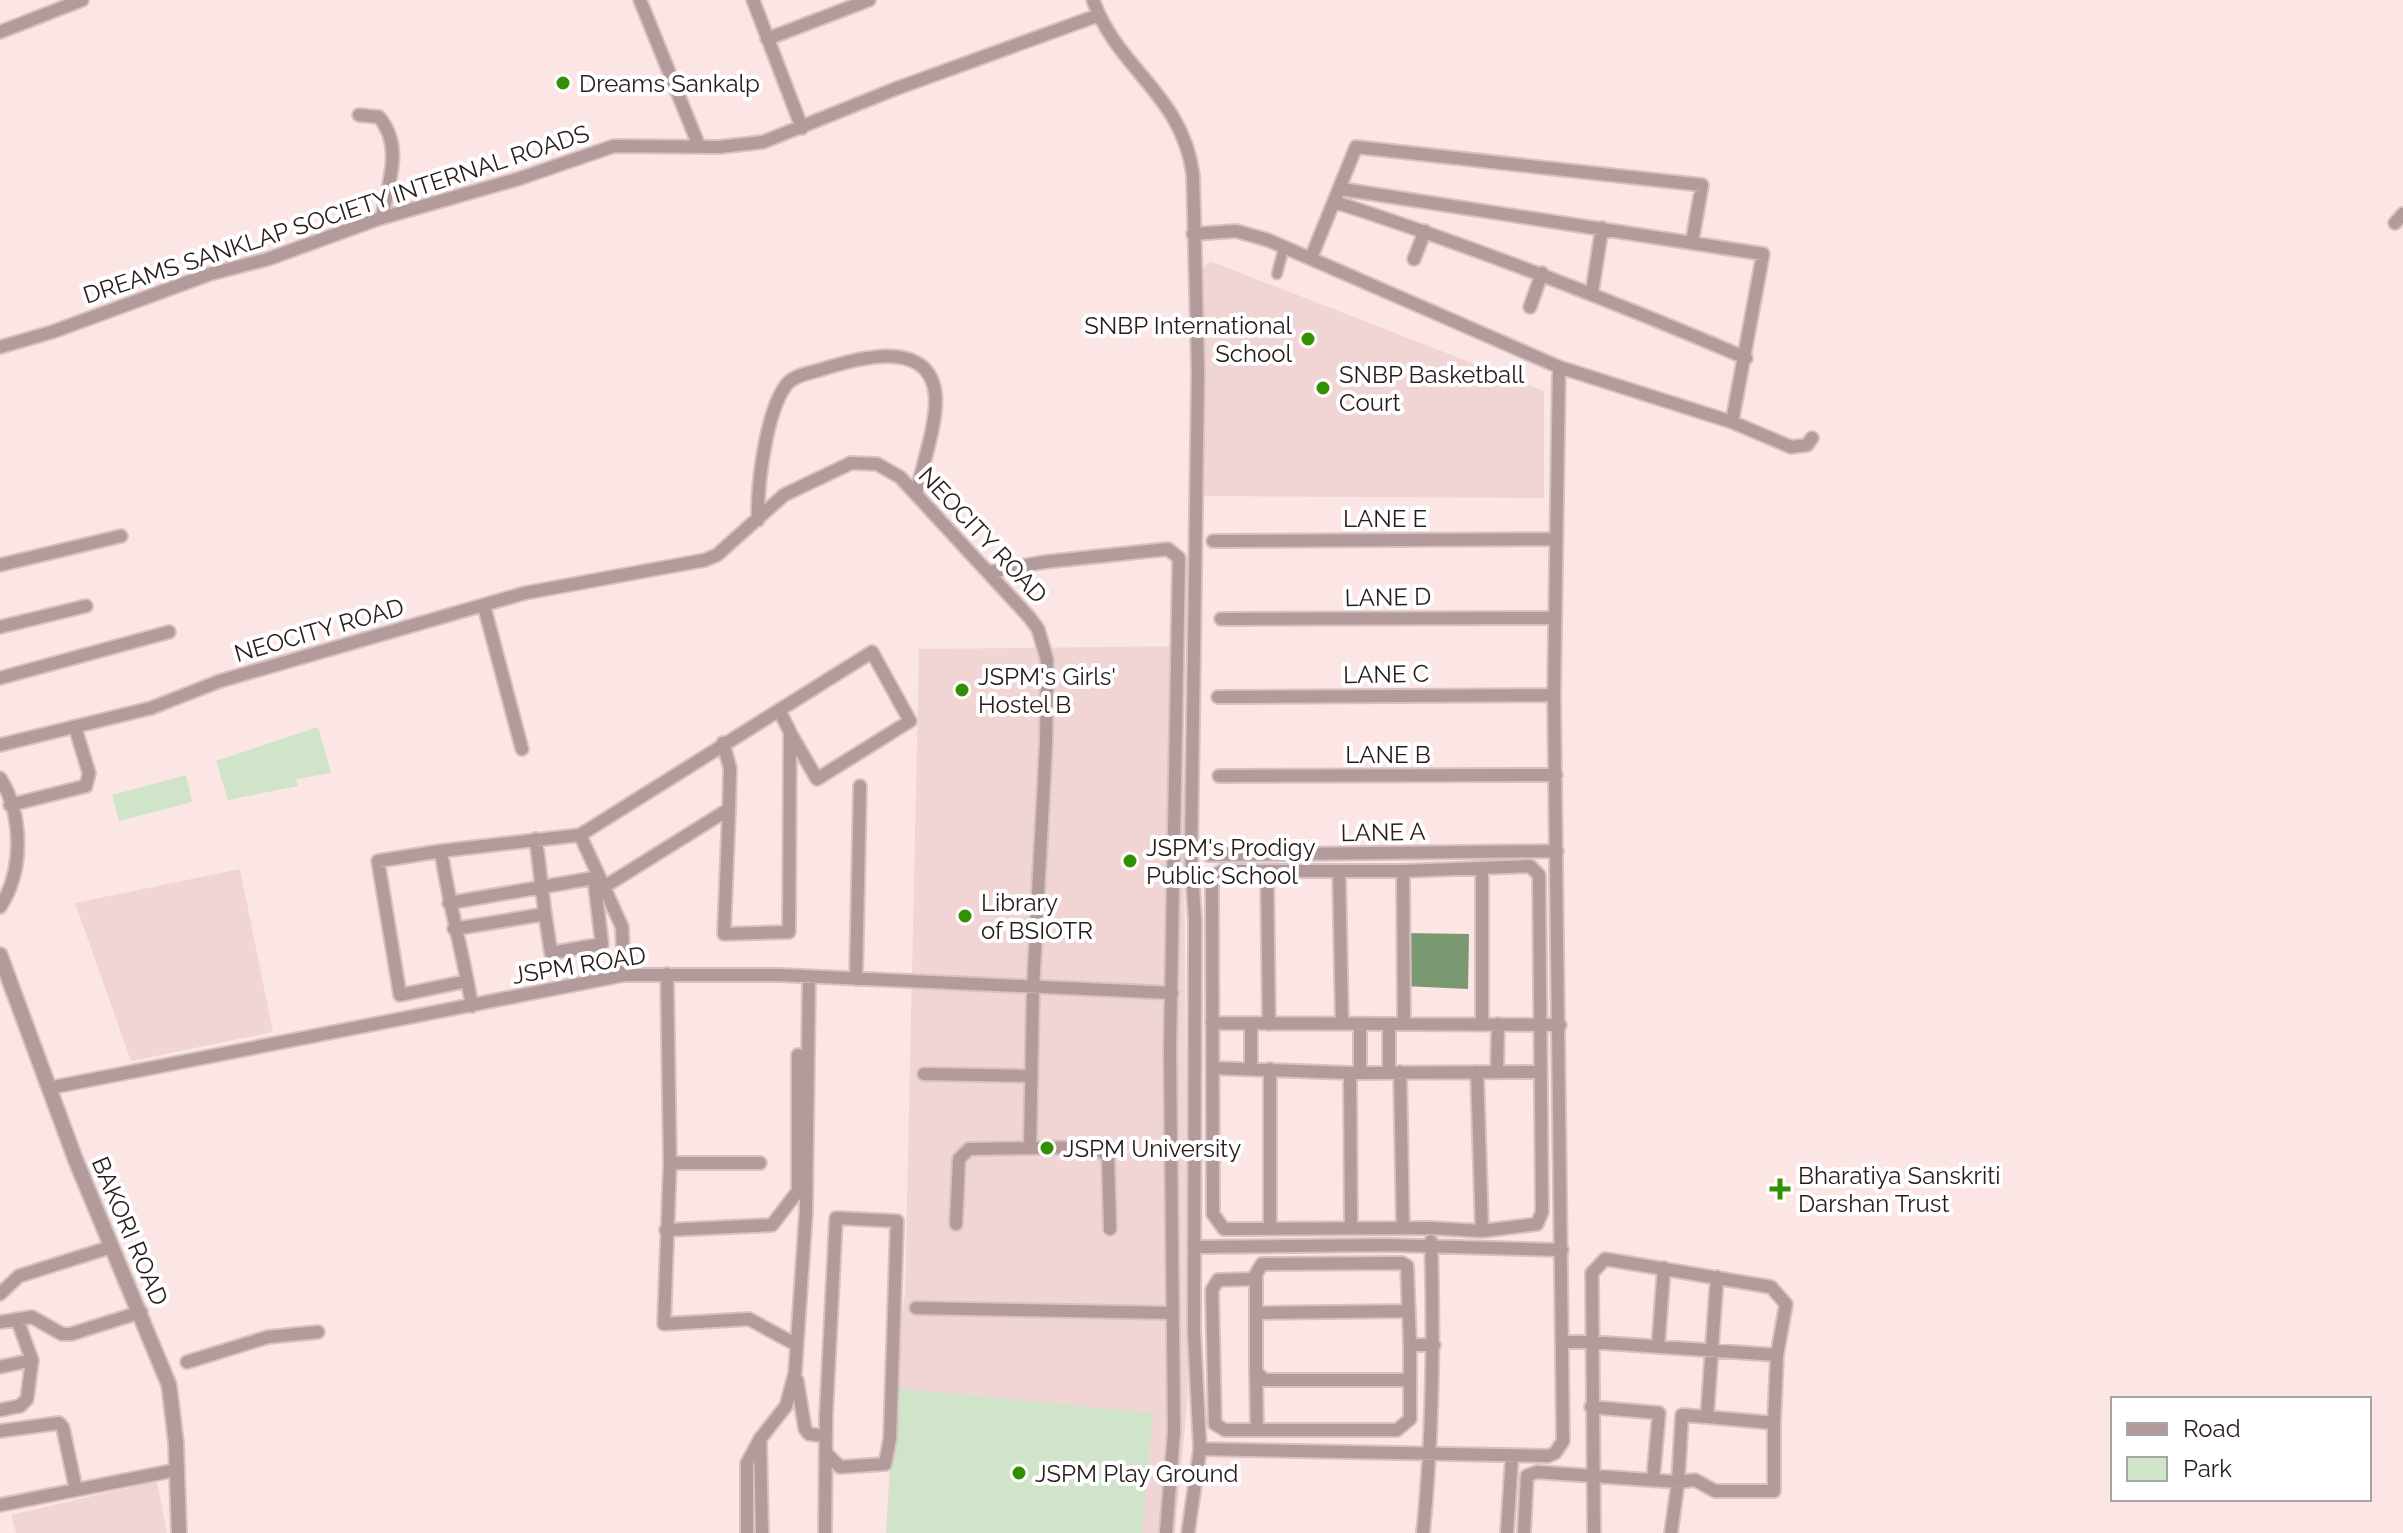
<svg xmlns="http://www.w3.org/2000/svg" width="2403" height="1533" viewBox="0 0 2403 1533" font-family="Raleway,sans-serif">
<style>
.built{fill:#f1d5d5}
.green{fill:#cfe4c9}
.water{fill:#7a9971}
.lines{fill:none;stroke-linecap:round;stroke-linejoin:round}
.pedestrian-casing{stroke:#d6c2c1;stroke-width:13}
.minor-casing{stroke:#d6c2c1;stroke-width:16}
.tertiary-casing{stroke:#d6c2c1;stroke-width:18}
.pedestrian{stroke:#b49b9b;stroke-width:9}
.minor{stroke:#b49b9b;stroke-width:12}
.tertiary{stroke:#b49b9b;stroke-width:14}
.poi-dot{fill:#349003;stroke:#fff;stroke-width:3}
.labels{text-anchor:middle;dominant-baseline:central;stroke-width:8;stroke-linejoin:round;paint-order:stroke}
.poi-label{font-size:24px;fill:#291c1c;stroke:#fff;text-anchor:start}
.street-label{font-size:24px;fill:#291c1c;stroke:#fff}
</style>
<rect width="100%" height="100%" fill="#fce6e5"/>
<path class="built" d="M 1210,261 L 1544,391 L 1544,498 L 1203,496 L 1200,272 Z
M 1183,646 L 1188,1394 L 1175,1533 L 886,1533 L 894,1387 L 905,1292 L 919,649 Z
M 240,869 L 273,1032 L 131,1061 L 75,903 Z
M 157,1481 L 167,1533 L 16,1533 L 11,1515 Z"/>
<path class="green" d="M 318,727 L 331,773 L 296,779 L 298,786 L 228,800 L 216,761 Z
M 186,775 L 192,802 L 119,821 L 112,795 Z
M 895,1388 L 1153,1413 L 1142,1533 L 887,1533 Z"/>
<path class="water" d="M 1403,933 L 1469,934 L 1468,989 L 1403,986 Z"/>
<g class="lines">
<g class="pedestrian-casing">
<path id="pedestrian" d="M 1277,274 L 1284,247"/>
</g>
<g class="minor-casing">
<path id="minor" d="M 640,0 L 699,146
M 753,0 L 802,128
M 1093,0 C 1118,70 1183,95 1193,175 L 1198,371 L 1191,855 L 1195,920 L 1194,1332 L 1200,1449 L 1188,1533
M 0,32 L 82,0
M 767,39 L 869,0
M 359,115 L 379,117 C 404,147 388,183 382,218
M 1341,189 L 1763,254 L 1732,422
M 1335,202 C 1475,247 1610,300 1746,358
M 2395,223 L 2403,214
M 1193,234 L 1236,231 L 1268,240 L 1559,367 L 1732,422 L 1791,447 L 1807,445 L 1812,438
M 1311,258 L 1356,147 L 1702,185 L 1692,242
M 1414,259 L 1425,231
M 1592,292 L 1602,228
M 1530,307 L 1542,273
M 0,347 L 52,332 L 210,274 L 268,259 L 378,219 L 518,179 L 614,146 L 719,147 L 763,142 L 895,89 L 1099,15
M 758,520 C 757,486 766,410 787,384 C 794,375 810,373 820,370 C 854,359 927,337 935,392 C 939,418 922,467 916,494
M 1213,541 L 1556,539
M 0,565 L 121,536
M 990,572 L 1044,562 L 1168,549 L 1179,558 L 1170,1050 L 1174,1431 L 1166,1533
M 484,606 L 522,749
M 1221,619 L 1555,618
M 0,627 L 86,606
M 0,678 L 169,632
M 1218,697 L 1554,695
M 723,743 L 730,768 L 729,809
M 0,745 L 151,708 L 220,681 L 525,593 L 705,560 L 717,555 L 784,495 L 851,463 L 877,464 L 900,477 L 1030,618 L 1038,629 L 1047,660 L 1046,743 L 1033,989 L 1030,1148
M 1219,776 L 1556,775
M 0,778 C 23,814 24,871 0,907
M 10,805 L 86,786 L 89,773 L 75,727
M 441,851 L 580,835
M 1209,855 L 1557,851
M 1530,866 L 1539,875 L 1542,1212 L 1537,1224 L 1482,1231 L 1430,1228 L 1224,1229 L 1213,1214 L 1212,877 L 1222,871 L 1403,871 Z
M 1482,868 L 1482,1024
M 1403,871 L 1404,1024
M 1267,872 L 1269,1024
M 1339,872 L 1342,1024
M 604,887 L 580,835 L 872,652 L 910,721 L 817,779 L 792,736
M 449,903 L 594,878 L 602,944 L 551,953 L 545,914
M 454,929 L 545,914 L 536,839
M 667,974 L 670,1163 L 664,1324 L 749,1319 L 795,1344
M 624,975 L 622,927 L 604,887 L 729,809 L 724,934 L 789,932 L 790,732 L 779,710
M 856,979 L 860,786
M 467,981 L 400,995 L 378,861 L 441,851 C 449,904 463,954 472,1006
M 1212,1023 L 1560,1025
M 1251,1024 L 1251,1069
M 1360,1024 L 1360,1073
M 1389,1024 L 1389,1072
M 1213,1068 L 1350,1073 L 1351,1227
M 1270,1069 L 1270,1228
M 1497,1070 L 1498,1024
M 1400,1072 L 1403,1228
M 1477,1072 L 1482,1231
M 1350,1073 L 1539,1072
M 924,1074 L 1031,1076
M 49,1088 L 624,975 L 780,975 L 1172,993
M 670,1163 L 760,1163
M 956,1224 L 959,1159 L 969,1149 L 1096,1147 L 1108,1157 L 1110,1229
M 666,1230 L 772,1225 L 798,1191 L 798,1055
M 1194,1247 L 1387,1245 L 1562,1250
M 1256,1276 L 1256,1372 L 1265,1380 L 1410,1380
M 0,1294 L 19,1276 L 111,1247
M 916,1308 L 1173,1313
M 1256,1313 L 1409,1311
M 0,1322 L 32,1317 L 62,1334 L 71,1334 L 141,1312
M 1563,1342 L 1590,1342 L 1777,1355 L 1786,1304 L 1771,1287 L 1605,1259 L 1592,1273 L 1594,1533
M 1410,1345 L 1407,1266 L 1402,1263 L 1262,1264 L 1253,1279 L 1218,1280 L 1212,1290 L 1215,1424 L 1225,1430 L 1397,1430 L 1410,1419 L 1410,1345 L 1434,1345
M 1658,1347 L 1664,1268
M 187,1362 L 268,1337 L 318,1332
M 0,1367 L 32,1360
M 1256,1372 L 1257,1430
M 797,1380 L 805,1429 L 809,1434 L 825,1436
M 1591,1407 L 1659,1413 L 1653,1480
M 0,1410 L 20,1406 L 27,1399 L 32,1360 L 17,1319
M 1707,1417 L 1682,1415 L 1678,1482 L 1695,1480 L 1715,1491 L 1774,1491 L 1774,1423 L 1707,1417 L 1717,1277
M 1774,1423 L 1777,1355
M 0,1431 L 59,1423 L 63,1428 L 76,1490
M 1200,1449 L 1548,1456 L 1555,1453 L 1563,1441 L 1554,695 L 1559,367
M 0,1505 L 176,1470
M 747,1533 L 747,1463 L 760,1439
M 762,1533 L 760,1439 L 786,1406 L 795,1373 L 806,1212 L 809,977
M 825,1533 L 826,1416 L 836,1218 L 897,1221 L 890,1439 L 885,1464 L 840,1467 L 826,1453
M 1423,1533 C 1433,1435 1434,1339 1431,1241
M 1507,1533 L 1512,1456
M 1524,1533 L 1527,1476 L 1537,1472 L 1678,1482 L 1671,1533"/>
</g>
<g class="tertiary-casing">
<path id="tertiary" d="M 0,955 L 76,1161 L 169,1385 L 176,1443 L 179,1533"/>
</g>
<use href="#pedestrian" class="pedestrian"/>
<use href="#minor" class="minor"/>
<use href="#tertiary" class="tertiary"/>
</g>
<g class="poi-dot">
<circle cx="563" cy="83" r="8"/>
<circle cx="1308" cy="339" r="8"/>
<circle cx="1323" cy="388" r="8"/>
<circle cx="962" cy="690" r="8"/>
<circle cx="1130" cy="861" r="8"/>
<circle cx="965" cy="916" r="8"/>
<circle cx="1047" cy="1148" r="8"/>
<path d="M1776 1177h8v8h8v8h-8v8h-8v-8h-8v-8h8z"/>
<circle cx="1019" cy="1473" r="8"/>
</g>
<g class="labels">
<g class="poi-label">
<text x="579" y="83">Dreams Sankalp</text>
<text x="1292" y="325" text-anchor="end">SNBP International<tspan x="1292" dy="28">School</tspan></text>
<text x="1339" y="374">SNBP Basketball<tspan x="1339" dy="28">Court</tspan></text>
<text x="978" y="676">JSPM's Girls'<tspan x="978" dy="28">Hostel B</tspan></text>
<text x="1146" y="847">JSPM's Prodigy<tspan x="1146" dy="28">Public School</tspan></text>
<text x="981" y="902">Library<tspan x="981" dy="28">of BSIOTR</tspan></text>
<text x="1063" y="1148">JSPM University</text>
<text x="1798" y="1175">Bharatiya Sanskriti<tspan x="1798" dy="28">Darshan Trust</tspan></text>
<text x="1035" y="1473">JSPM Play Ground</text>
</g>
<g class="street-label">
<text transform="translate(336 214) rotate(-18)">DREAMS SANKLAP SOCIETY INTERNAL ROADS</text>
<text x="1385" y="518">LANE E</text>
<text transform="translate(983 535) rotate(47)">NEOCITY ROAD</text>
<text transform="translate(1388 597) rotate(-1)">LANE D</text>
<text transform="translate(319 630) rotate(-16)">NEOCITY ROAD</text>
<text transform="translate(1386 674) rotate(-1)">LANE C</text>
<text x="1388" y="754">LANE B</text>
<text transform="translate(1383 832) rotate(-1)">LANE A</text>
<text transform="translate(579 965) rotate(-9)">JSPM ROAD</text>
<text transform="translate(130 1231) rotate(67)">BAKORI ROAD</text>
</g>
</g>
<rect x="2111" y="1397" width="260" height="104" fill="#ffffff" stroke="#a9a4a4" stroke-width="2"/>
<rect x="2127" y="1423" width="40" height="12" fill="#b49b9b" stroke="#a9a4a4" stroke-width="2"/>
<text x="2183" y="1437" font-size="24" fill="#291c1c">Road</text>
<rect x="2127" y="1457" width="40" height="24" fill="#cfe4c9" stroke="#a9a4a4" stroke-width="2"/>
<text x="2183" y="1477" font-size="24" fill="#291c1c">Park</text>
</svg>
